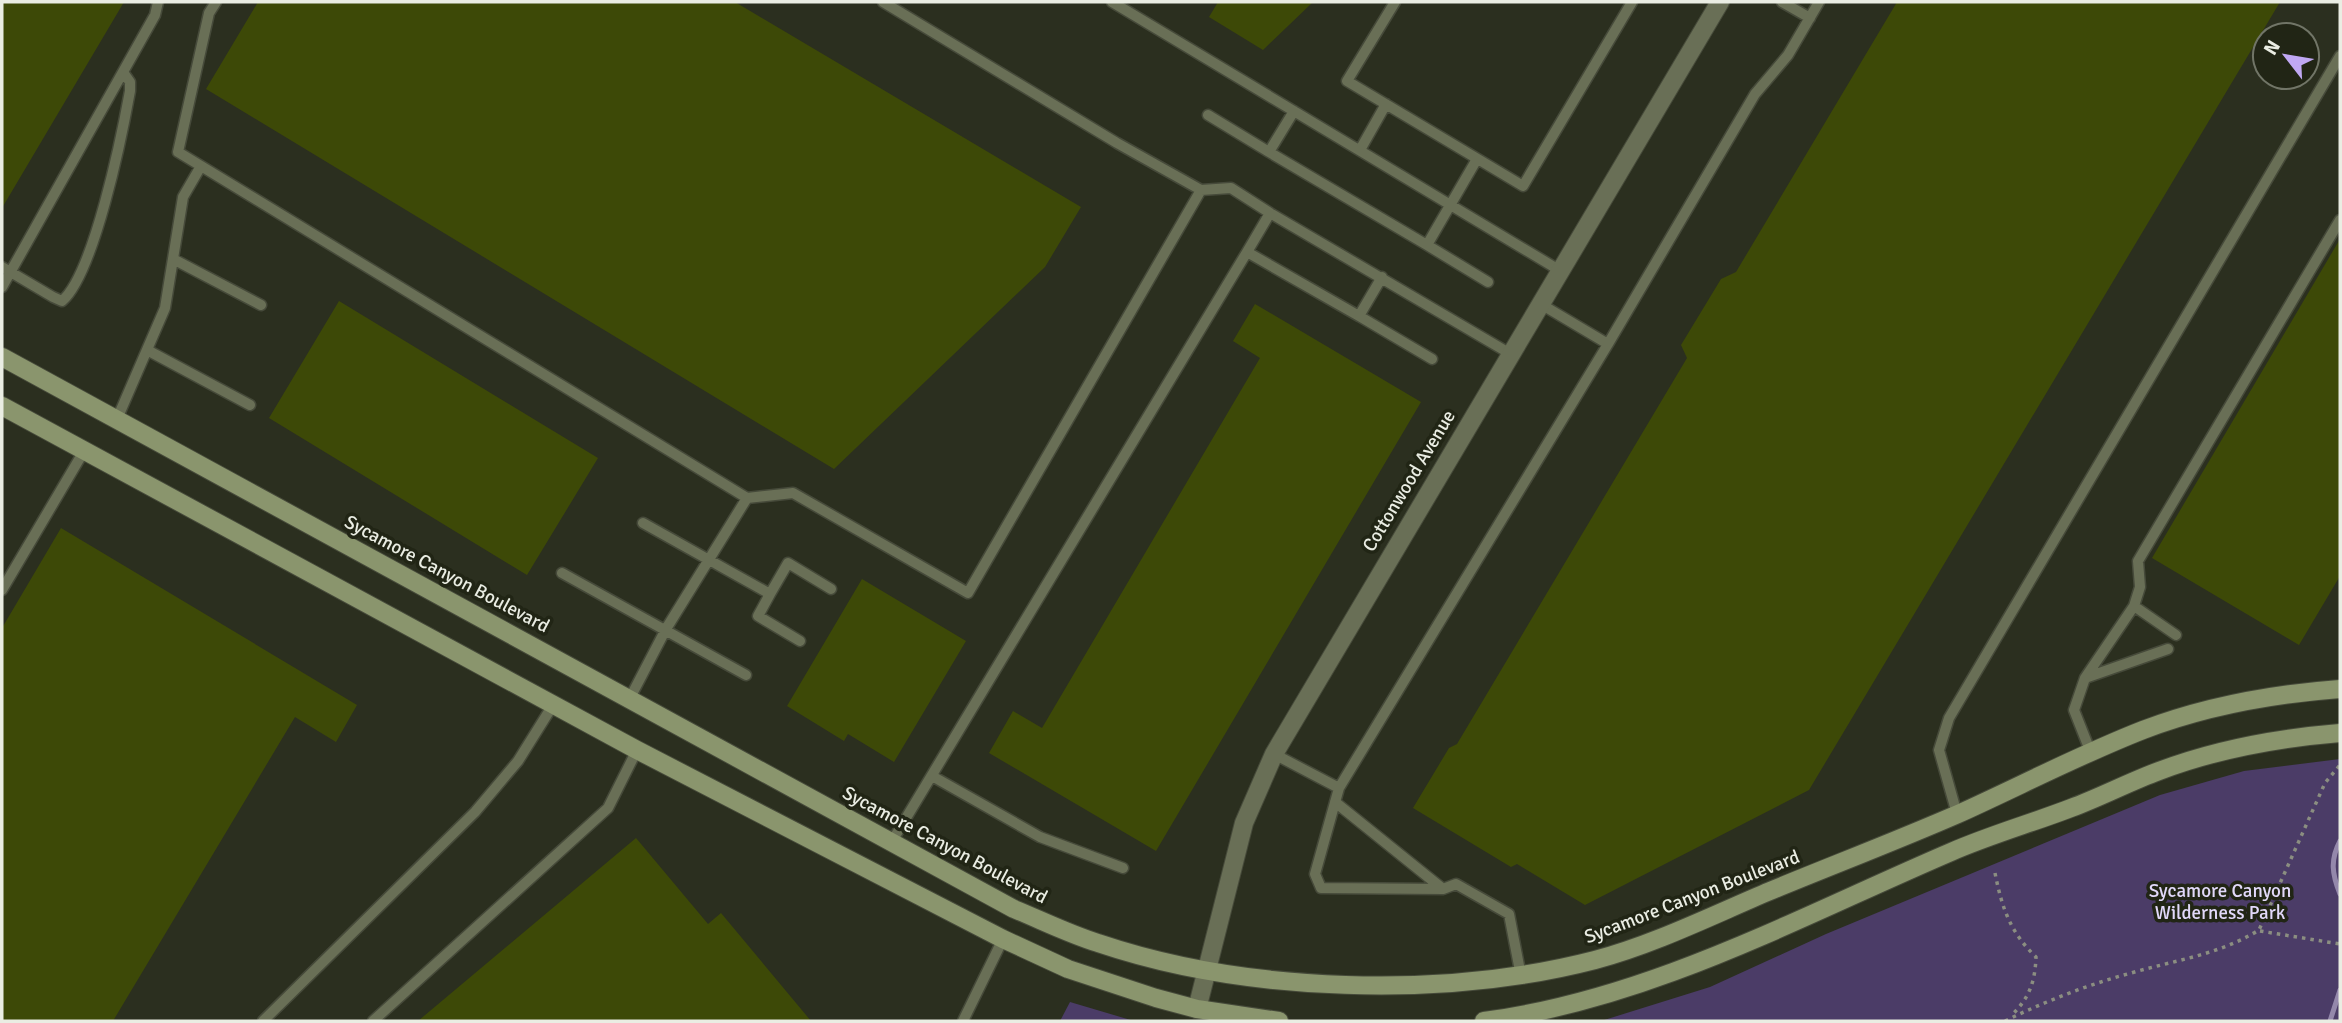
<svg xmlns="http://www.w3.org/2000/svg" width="2342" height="1023" viewBox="0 0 2342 1023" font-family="Signika,sans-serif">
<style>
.green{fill:#4b3c67}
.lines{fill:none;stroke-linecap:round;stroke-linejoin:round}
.stream{stroke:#9488ab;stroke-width:5}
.building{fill:#3d4907}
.service-casing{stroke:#464a3a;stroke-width:13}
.minor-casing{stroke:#464a3a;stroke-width:20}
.secondary-casing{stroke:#464a3a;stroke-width:20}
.path{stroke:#8b8e81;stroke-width:3.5;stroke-dasharray:3.5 5;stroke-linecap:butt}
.service{stroke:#696f56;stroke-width:10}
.minor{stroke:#696f56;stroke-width:18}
.secondary{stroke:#8a956d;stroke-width:18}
.labels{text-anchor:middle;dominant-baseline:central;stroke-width:7;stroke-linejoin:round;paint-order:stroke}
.street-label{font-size:19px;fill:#eaede3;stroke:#212515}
.park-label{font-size:19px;fill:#e2d9fa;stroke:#212515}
</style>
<rect width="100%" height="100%" fill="#2b2f1f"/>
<path class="green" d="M 2340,759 L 2340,1021 L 1601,1021 L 1710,987 L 1826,934 L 2160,795 L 2244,771 Z
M 1070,1002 L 1134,1021 L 1060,1021 Z"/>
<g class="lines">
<path class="stream" d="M 2340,841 C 2330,860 2332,874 2340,894
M 2330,1021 L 2340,990"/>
</g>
<path class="building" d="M 2,2 L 124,2 L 2,208 Z
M 258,2 L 735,2 L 1081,207 L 1045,267 L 834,469 L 206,89 Z
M 1218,2 L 1313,2 L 1263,50 L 1209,17 Z
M 1897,2 L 2280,2 L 1809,790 L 1585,905 L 1517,864 L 1511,867 L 1413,808 L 1449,748 L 1457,744 L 1687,358 L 1681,345 L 1721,279 L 1736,272 Z
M 2340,239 L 2340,576 L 2299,645 L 2152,558 Z
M 339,301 L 598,458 L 527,575 L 269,418 Z
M 1255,304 L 1421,402 L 1156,851 L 989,753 L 1013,711 L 1042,728 L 1260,358 L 1233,341 Z
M 61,528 L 357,705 L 336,742 L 295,717 L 113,1021 L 2,1021 L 2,628 Z
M 862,579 L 966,641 L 894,762 L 848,734 L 844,741 L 787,706 Z
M 636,838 L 708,924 L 721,913 L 811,1021 L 418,1021 Z"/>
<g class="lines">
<g class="service-casing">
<path id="service" d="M 216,2 L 209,13 L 178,152 L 747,498
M 883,2 L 1117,143 L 1201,190
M 1112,2 L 1559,270
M 1395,2 L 1347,81 L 1523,186 L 1632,2
M 1782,2 L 1810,18
M 1294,111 L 1269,152 L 1427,245 L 1477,159
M 1208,115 L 1269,152
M 1360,150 L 1386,104
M 1427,245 L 1488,282
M 173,259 L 261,305
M 2,267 L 53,297 L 62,301 C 94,274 122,135 130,91 L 130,82 L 123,72
M 1382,277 L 1359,316 L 1432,359
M 2,287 L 155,15 L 158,2
M 1359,316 L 1247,252 L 1270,213 L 1509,353
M 1608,344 L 1755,94 L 1788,55 L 1819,2
M 147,350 L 250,405
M 117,419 L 165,308 L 183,197 L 201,166
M 643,523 L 770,594 L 788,563 L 831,589
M 562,573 L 746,675
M 2,590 L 84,451
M 770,594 L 758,616 L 800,641
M 2134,606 L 2176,635
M 2085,678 L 2168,649
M 630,698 L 666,629 L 747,498 L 793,493 L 968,593 L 1201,190 L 1231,188 L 1270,213
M 2091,753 L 2074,710 L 2085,678 L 2134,606 L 2140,587 L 2138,561 L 2340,220
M 1274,754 L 1339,788
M 932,776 L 1040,837 L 1123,868
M 1335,802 L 1443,889
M 1957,814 L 1939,750 L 1949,718 L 2340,56
M 891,843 L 1247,252
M 1521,976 L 1509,914 L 1456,884 L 1443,889 L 1321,888 L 1315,874 L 1339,788 L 1608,344 L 1539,303
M 263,1021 L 475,812 L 518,761 L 553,705
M 373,1021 L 608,808 L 637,750
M 963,1021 L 1003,939"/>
</g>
<g class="minor-casing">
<path id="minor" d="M 1197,1009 L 1244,823 L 1274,754 L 1720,2"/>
</g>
<g class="secondary-casing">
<path id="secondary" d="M 2,357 L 1014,909 C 1041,920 1069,934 1098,943 C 1246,993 1444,999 1595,960 C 1655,944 1713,915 1770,891 C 1833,865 1896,841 1958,814 C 2020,786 2079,755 2143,730 C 2206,706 2273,694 2340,689
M 2,406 L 637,750 L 1003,939 L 1068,969 L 1156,998 L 1197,1009 L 1279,1021
M 1484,1021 C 1650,999 1799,917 1951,852 C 1990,835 2032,823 2071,808 C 2101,797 2129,782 2159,771 C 2217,749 2279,738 2340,733"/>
</g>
<path class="path" d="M 1995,873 C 2002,908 2010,932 2036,957 C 2035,983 2029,998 2011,1016
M 2260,931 L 2340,944
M 2005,1021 C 2046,1001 2087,985 2131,973 C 2176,960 2218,955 2259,930 L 2325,783 L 2340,765"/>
<use href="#service" class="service"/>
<use href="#minor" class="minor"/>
<use href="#secondary" class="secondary"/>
</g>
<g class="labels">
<g class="street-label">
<text transform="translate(1409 481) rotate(-59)">Cottonwood Avenue</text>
<text transform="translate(447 574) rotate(28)">Sycamore Canyon Boulevard</text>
<text transform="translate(945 845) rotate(28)">Sycamore Canyon Boulevard</text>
<text transform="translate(1692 897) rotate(-21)">Sycamore Canyon Boulevard</text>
</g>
<g class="park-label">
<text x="2220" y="891">Sycamore Canyon<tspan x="2220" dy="22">Wilderness Park</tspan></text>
</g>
</g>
<rect width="2342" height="1023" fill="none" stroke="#eaede3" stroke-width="7"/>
<g transform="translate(2286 56) rotate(301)"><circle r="33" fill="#212515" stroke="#717567" stroke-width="2"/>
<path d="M0-5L12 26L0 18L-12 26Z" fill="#c0a8f3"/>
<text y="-10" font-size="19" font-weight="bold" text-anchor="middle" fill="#eaede3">N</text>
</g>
</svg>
